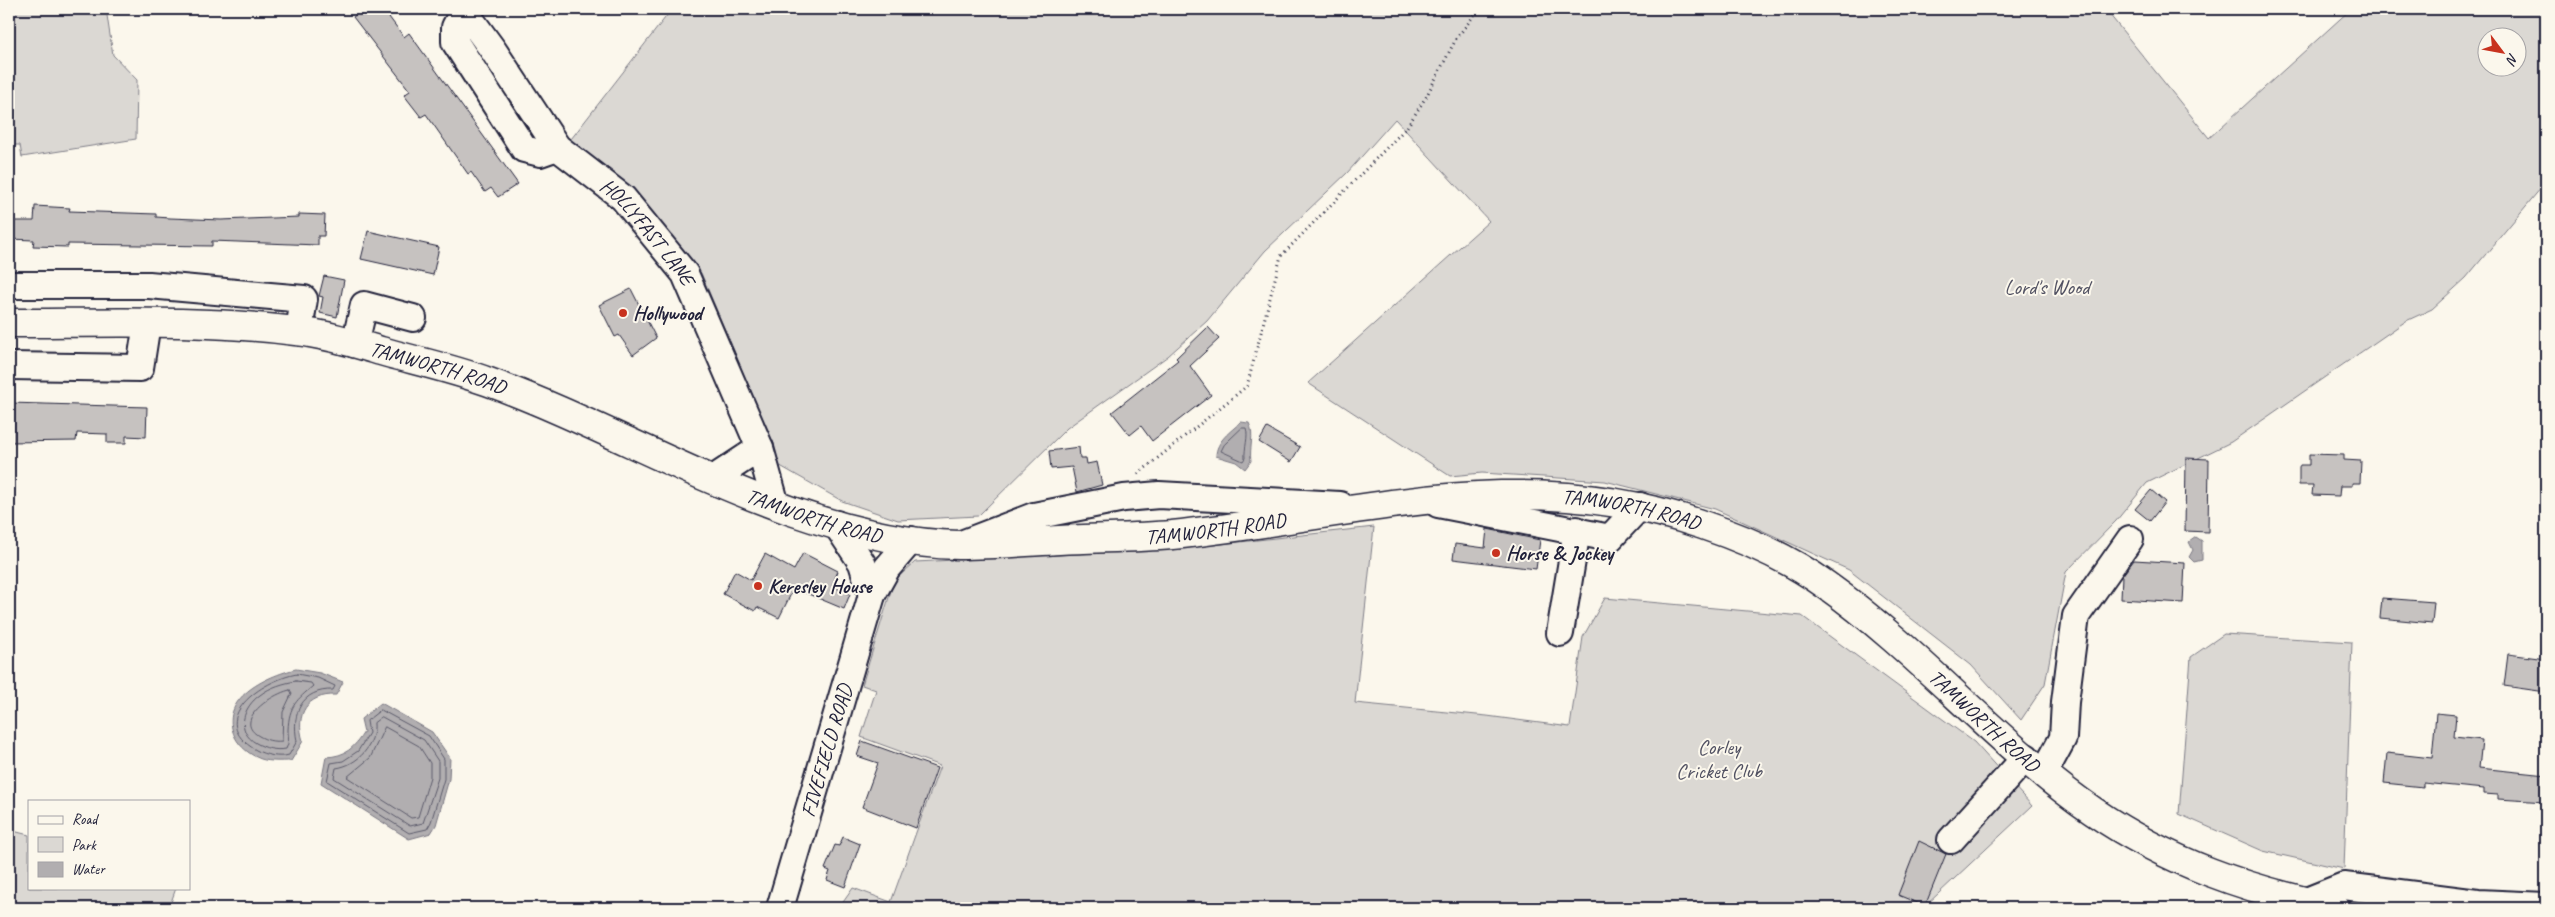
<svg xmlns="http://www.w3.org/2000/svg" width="2555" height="917" viewBox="0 0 2555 917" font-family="Caveat,sans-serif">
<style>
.green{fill:#dbd8d3;stroke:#7e7d87;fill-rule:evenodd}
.water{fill:#b1aeb0;stroke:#787681}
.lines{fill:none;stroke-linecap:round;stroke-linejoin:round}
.shore{stroke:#5b5a6a;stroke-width:1}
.building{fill:#c6c2c0;stroke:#22223b}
.minor-casing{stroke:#22223b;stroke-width:30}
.major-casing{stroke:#22223b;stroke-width:31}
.path{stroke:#22223b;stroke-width:3;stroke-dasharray:1 4;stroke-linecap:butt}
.minor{stroke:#fbf7ec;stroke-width:26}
.major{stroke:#fbf7ec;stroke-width:28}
.poi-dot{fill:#c8321e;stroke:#fbf7ec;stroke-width:2}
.labels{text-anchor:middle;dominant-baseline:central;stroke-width:4;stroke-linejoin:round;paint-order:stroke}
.street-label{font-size:21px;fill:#22223b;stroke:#fbf7ec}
.park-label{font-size:21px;fill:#505061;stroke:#fbf7ec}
.poi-label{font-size:21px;font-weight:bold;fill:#22223b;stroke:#fbf7ec;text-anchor:start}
</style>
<rect width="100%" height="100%" fill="#fbf7ec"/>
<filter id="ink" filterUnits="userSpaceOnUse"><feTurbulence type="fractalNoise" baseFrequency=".02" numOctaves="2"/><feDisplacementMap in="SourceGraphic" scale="10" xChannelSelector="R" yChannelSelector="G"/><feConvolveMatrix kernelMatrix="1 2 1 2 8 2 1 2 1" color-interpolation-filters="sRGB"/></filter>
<g filter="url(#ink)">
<path class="green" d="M 9,9 L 106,9 L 113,55 L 137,80 L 136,139 L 22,157 L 20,145 L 9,145 Z
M 672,9 L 2105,9 L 2209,138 L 2351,9 L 2546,9 L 2546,182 L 2466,278 L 2432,309 L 2406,321 L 2231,442 L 2147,483 L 2116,521 L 2066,572 L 2045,684 L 2021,720 L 1971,665 L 1849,570 L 1715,509 L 1605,481 L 1482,473 L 1450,476 L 1308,383 L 1489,221 L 1395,119 L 1347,173 L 1265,251 L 1207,321 L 1168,356 L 1067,428 L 978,516 L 898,520 L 842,501 L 775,463 L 766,427 L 701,273 L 659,224 L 568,143 ZM 2488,38 L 2518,38 L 2518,68 L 2488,68 Z
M 1374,527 L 1355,703 L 1487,716 L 1570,727 L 1583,637 L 1605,598 L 1802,616 L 1974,742 L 2032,806 L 1923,908 L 839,908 L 853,888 L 891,902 L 940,766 L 861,737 L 876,690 L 862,685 L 894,581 L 915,562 L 1177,549 Z
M 2224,634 L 2352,642 L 2344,869 L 2263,851 L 2179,814 L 2191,657 Z
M 9,830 L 29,835 L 29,888 L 176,888 L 169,908 L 9,908 Z"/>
<path class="water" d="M 1241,422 L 1249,423 C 1255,435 1249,447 1251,461 L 1245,469 L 1236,462 L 1216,456 C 1216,441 1231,431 1241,422 Z
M 2196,537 L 2202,541 L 2202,560 L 2194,562 L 2189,557 L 2193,550 L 2189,542 Z
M 296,669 L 320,673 L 343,682 L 336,695 C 307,694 295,714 303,741 L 291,761 C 282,761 270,762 261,759 C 250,755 240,747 235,737 C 217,699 266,676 296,669 Z
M 381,703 L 432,732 L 450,758 L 449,779 L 436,825 L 431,833 L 409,839 L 321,783 L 326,757 C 346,756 354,748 364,732 L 361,719 Z"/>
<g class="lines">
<path class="shore" d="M 1242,428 L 1246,428 C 1249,436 1244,449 1245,458 L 1243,461 L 1221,451 L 1224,445 Z
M 297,674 L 318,678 L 335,686 L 333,690 C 302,689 291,713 297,741 L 289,755 C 279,758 265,755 256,750 C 204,720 262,680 297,674 Z
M 296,681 L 311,683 L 313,686 C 297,700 289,705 288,730 C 288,738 290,740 286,749 C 275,751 265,748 256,743 C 235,731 243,707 260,695 C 270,687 284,683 296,681 Z
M 290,690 L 292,693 L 283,712 L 282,741 C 273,742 266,740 259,736 C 231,720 274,693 290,690 Z
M 381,710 L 429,736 L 444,759 L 444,779 L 431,822 L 427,829 L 409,833 L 327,781 L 331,763 L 343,761 L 358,751 L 369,733 L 367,721 Z
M 382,717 L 424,740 L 438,761 L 438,778 L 423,823 L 410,826 L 334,778 L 336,768 C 358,765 376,745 374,723 Z
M 385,727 L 419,746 L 430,763 L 430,777 L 418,817 L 411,818 L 347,777 L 370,758 Z"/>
</g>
<path class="building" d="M 363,9 L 383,9 L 404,37 L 409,33 L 518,184 L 498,197 L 491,188 L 485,192 L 471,172 L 468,174 L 426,114 L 421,117 L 404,95 L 410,91 L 353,17 Z
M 35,206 L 70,208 L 69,211 L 156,214 L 156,217 L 170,218 L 221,220 L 299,217 L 299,214 L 325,215 L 324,236 L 318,236 L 318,245 L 212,241 L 212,246 L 68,244 L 68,247 L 33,246 L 34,240 L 9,239 L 9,221 L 34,221 Z
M 368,231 L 439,247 L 433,275 L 361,259 Z
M 324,276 L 344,280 L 337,317 L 320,313 L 323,297 L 319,296 Z
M 631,289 L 656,338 L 633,355 L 619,335 L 615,337 L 599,305 Z
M 1208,327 L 1219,339 L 1190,366 L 1211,395 L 1152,441 L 1141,426 L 1130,435 L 1112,412 L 1178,360 L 1176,358 Z
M 10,403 L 147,407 L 146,437 L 126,436 L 126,443 L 107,443 L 107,434 L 77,433 L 76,441 L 10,442 Z
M 1267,428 L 1300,447 L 1291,462 L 1259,442 Z
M 1079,447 L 1080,458 L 1086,458 L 1087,464 L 1097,462 L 1102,485 L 1077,492 L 1072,467 L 1051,469 L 1049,451 Z
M 2309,454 L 2344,455 L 2344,460 L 2361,461 L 2360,483 L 2352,483 L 2352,486 L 2340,486 L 2339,496 L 2312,495 L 2313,485 L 2299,485 L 2299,468 L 2300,465 L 2309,465 Z
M 2186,458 L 2209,459 L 2208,532 L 2185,531 Z
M 2151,490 L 2165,502 L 2150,521 L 2135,509 Z
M 1487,529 L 1540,540 L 1536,569 L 1453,559 L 1455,544 L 1485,548 Z
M 803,553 L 838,571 L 832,586 L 850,594 L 844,609 L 794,588 L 779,618 L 757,607 L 755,611 L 723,594 L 735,571 L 751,580 L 765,554 L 794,570 Z
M 2134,560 L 2185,563 L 2183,603 L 2121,599 L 2122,576 Z
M 2382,598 L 2434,602 L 2432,623 L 2380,618 Z
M 2508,654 L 2546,659 L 2546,692 L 2504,686 Z
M 2436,713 L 2456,715 L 2454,737 L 2482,740 L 2479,768 L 2546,775 L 2546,802 L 2498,799 L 2498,795 L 2484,794 L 2484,789 L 2423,783 L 2423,787 L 2384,783 L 2387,753 L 2432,758 Z
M 862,741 L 937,768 L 916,828 L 862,807 L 878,763 L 857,756 Z
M 843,837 L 860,844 L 845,887 L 827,880 L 830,871 L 825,869 L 835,845 L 839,846 Z
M 1919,841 L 1946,854 L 1925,906 L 1898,895 Z"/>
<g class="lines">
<g class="minor-casing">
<g id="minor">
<path id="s1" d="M 463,9 L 493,50 L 557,147 L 623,198 L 685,274 L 760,448 L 776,505"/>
<path d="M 464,10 L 455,27 L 455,42 L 524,149 L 540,153 L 557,147"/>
<path d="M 9,285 L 149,285 L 304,299 L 299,331"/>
<path d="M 355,344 L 364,305 L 413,318"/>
<path d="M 9,366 L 140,368 L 147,323"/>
<path d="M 713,479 L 760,448"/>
<path d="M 1438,504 L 1610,538 L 1640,506"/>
<path d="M 836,524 L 862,563 L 872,595"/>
<path d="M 964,543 L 1034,516 L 1124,498 L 1159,495 L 1340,505"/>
<path d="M 1560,633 L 1577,530"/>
<path d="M 2044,773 L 2063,738 L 2065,702 L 2076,616 L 2130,539"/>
<path d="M 1951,840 L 2026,757"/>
<path d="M 2304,902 L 2344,886 L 2478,903 L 2546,906"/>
<path id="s2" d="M 780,908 L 872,595 L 887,568 L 911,540"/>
</g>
</g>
<g class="major-casing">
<g id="major">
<path id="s3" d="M 9,323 C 104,323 201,319 296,331 C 325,334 354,343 381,351 C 417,361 454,369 489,382 C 640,437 795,541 959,545 C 993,545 1026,542 1059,540 C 1097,538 1135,538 1172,535 C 1354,516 1522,461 1703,525 C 1745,539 1790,559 1826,585 C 1922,653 1997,745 2093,811 C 2167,862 2249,890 2335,908"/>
</g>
</g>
<path class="path" d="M 1138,474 L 1247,386 L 1281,256 L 1407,127 L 1426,97 L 1456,39 L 1479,9"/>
<use href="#minor" class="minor"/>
<use href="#major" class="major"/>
</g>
</g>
<g class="poi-dot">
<circle cx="623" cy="313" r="5"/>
<circle cx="1496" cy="553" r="5"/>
<circle cx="758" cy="586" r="5"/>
</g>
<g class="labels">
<g class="street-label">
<text stroke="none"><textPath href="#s1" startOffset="292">HOLLYFAST LANE</textPath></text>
<text stroke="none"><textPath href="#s3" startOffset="434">TAMWORTH ROAD</textPath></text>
<text stroke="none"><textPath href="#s3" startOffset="1664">TAMWORTH ROAD</textPath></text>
<text stroke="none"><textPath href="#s3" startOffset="839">TAMWORTH ROAD</textPath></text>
<text stroke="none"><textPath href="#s3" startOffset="1245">TAMWORTH ROAD</textPath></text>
<text stroke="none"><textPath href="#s3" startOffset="2084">TAMWORTH ROAD</textPath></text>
<text stroke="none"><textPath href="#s2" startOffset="164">FIVEFIELD ROAD</textPath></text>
</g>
<g class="park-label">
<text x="2047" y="287">Lord's Wood</text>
<text x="1719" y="747">Corley<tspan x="1719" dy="24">Cricket Club</tspan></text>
</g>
<g class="poi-label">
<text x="633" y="313">Hollywood</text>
<text x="1506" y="553">Horse &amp; Jockey</text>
<text x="768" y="586">Keresley House</text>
</g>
</g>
<rect width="2555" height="917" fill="none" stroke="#fbf7ec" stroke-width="30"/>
<rect x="15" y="15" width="2525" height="887" fill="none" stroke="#22223b" stroke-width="2" filter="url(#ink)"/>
<rect x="28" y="800" width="162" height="90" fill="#fbf7ec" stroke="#a4a2a5"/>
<rect x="38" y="816" width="25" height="8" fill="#fbf7ec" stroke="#a4a2a5"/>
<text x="72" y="824" font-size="15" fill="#22223b">Road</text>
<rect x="38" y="837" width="25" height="15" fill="#dbd8d3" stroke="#a4a2a5"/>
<text x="72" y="850" font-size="15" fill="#22223b">Park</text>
<rect x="38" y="862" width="25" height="15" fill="#b1aeb0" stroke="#a4a2a5"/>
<text x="72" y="874" font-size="15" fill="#22223b">Water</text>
<g transform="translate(2502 52) rotate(122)"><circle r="24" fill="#fbf7ec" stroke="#a4a2a5"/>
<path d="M0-4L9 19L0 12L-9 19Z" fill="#c8321e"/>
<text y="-8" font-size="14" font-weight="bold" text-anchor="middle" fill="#22223b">N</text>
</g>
</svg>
